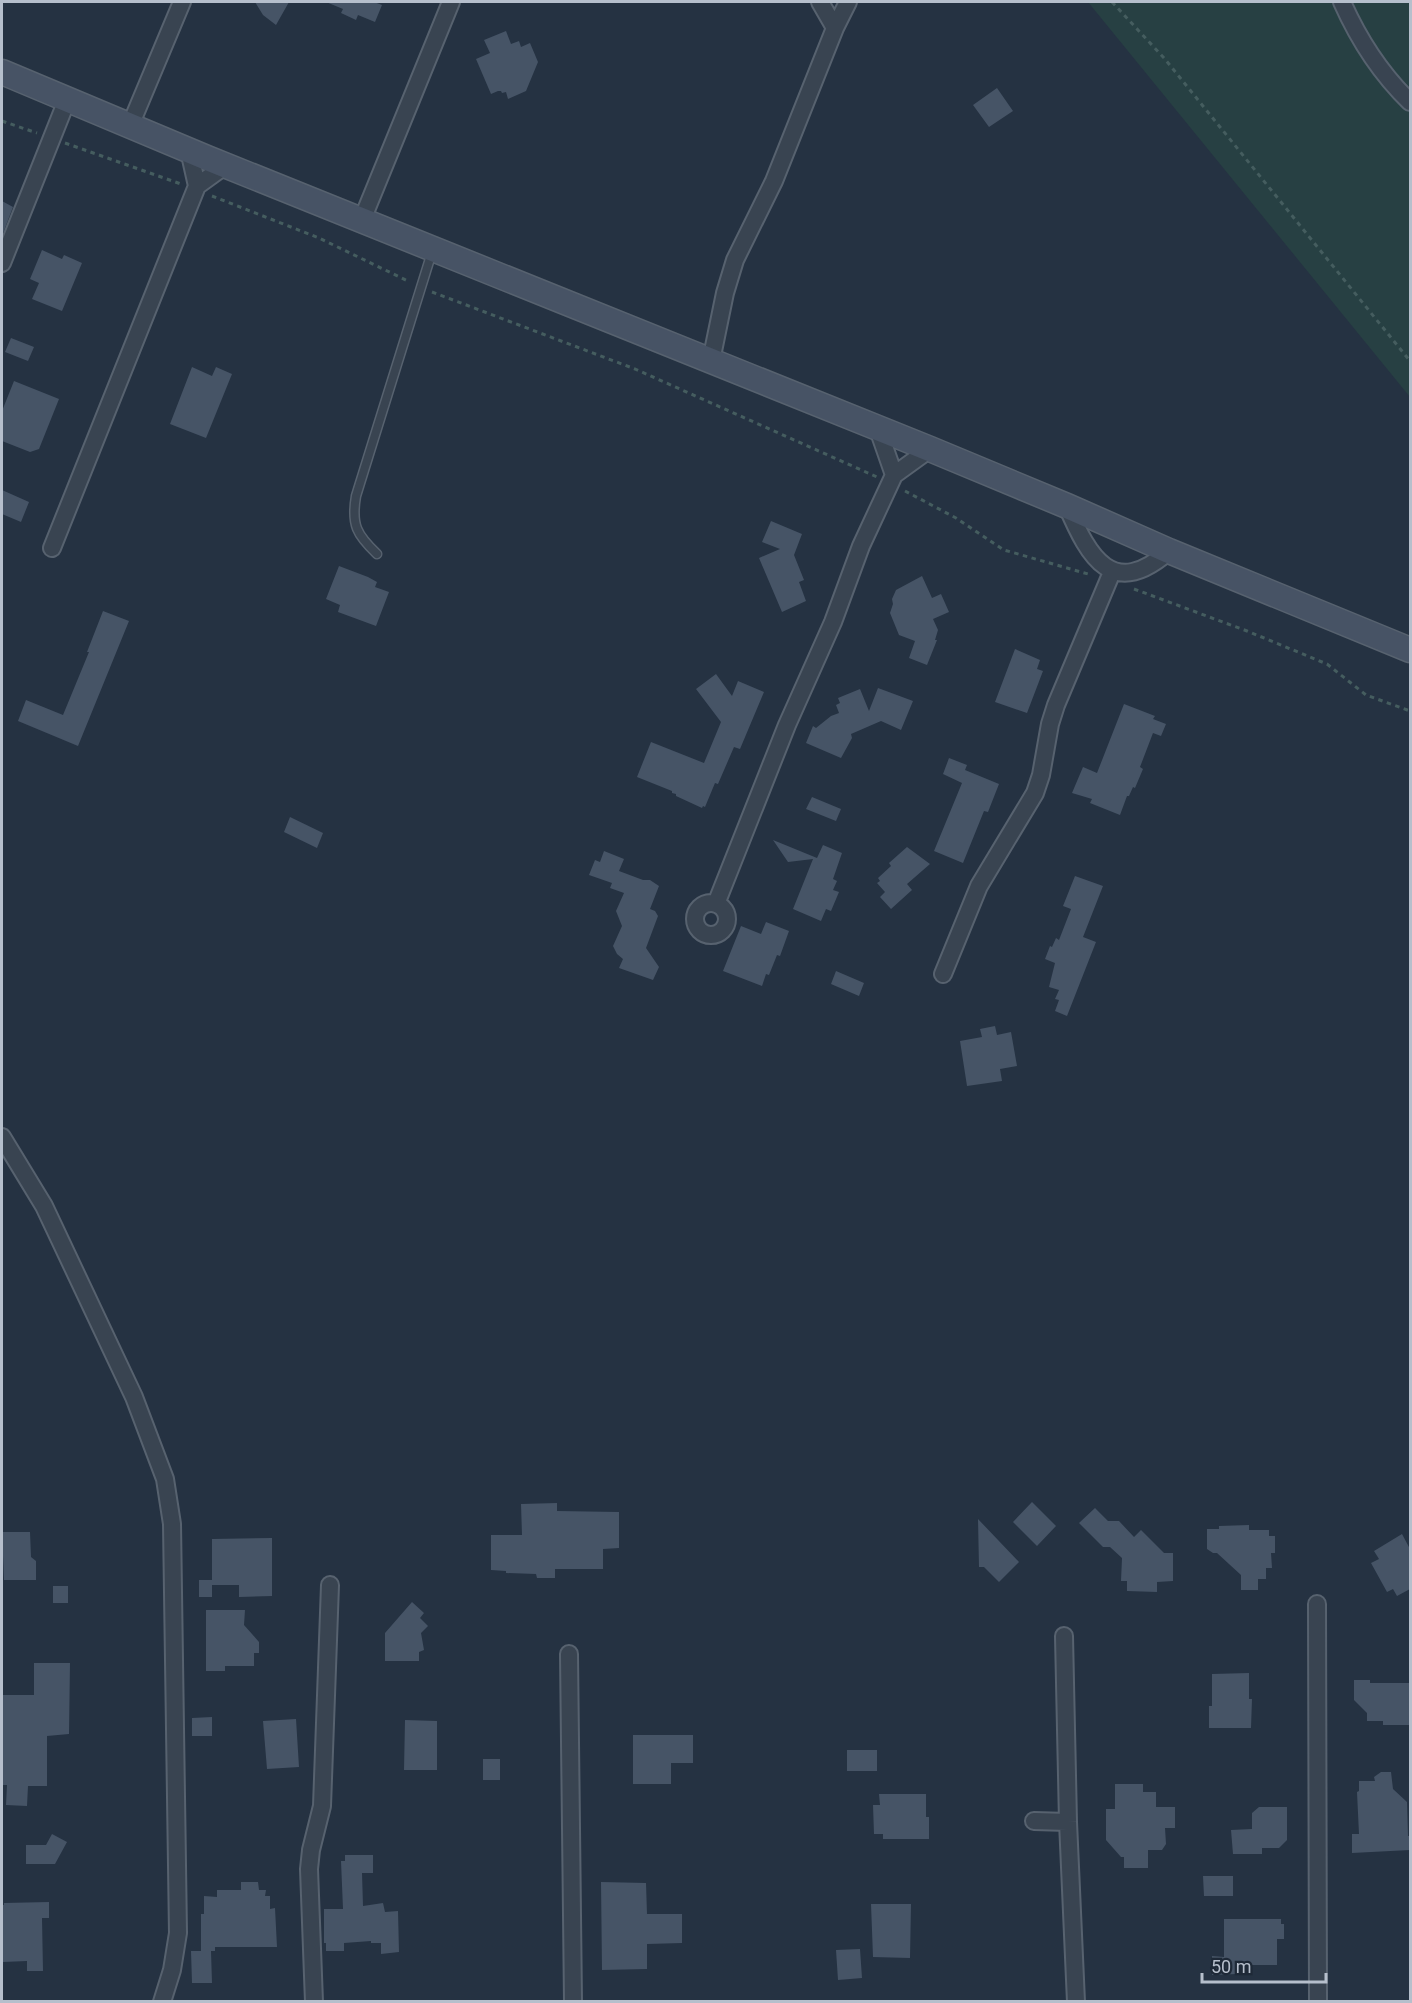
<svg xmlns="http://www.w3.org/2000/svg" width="1412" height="2003" viewBox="0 0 1412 2003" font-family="Roboto,sans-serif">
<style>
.green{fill:#274043}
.building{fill:#465466}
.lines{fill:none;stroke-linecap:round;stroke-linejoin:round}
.lane-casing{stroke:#57626f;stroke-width:11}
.street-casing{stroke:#57626f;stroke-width:20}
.secondary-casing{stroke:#57626f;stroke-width:27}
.path{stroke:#455d5f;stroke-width:3;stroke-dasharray:4.5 4.5;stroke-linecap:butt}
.lane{stroke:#394451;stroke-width:8}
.street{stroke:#394451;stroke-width:16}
.secondary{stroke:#475365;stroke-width:24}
</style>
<rect width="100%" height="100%" fill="#253242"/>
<path class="green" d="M 1088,2 L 1410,2 L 1410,397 Z"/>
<path class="building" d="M 255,2 L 289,2 L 276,25 L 263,15 Z
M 326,2 L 374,2 L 382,5 L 375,22 L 358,15 L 356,20 L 341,13 L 343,9 Z
M 506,31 L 511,44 L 519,41 L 521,47 L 530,43 L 538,62 L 526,91 L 508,99 L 506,92 L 502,93 L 501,91 L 498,91 L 491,94 L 476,59 L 490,53 L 484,40 Z
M 997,88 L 1013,111 L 989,127 L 973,105 Z
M 2,201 L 13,207 L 2,236 Z
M 42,250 L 62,259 L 64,255 L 82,263 L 62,311 L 32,299 L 39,283 L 30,279 Z
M 11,338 L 34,347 L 28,361 L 5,352 Z
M 192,367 L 212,376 L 216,367 L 232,374 L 206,438 L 170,424 Z
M 14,381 L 59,399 L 39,449 L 30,452 L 2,441 L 2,411 Z
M 2,490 L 29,502 L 21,522 L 2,514 Z
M 771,521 L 802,534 L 794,555 L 804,580 L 799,582 L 806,601 L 782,612 L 759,558 L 780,549 L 762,542 Z
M 339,566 L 368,577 L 377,582 L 375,587 L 389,592 L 376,626 L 338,612 L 340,605 L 326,599 Z
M 922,576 L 932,598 L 941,594 L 949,612 L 933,619 L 938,630 L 935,640 L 937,640 L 927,665 L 909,658 L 915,641 L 899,635 L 890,613 L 893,604 L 892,599 L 896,590 Z
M 103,611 L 129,621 L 78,746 L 18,721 L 26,700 L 63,715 L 89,652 L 87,652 Z
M 1015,649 L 1040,660 L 1037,669 L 1043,671 L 1027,713 L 995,702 Z
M 716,674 L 732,696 L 738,681 L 764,692 L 740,749 L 734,747 L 718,784 L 715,783 L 705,807 L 703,806 L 702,808 L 676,796 L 676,794 L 672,793 L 672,791 L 637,777 L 651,742 L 704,763 L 721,722 L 696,689 Z
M 878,688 L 913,701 L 901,730 L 881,721 L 851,734 L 852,738 L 841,758 L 806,743 L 813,726 L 816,728 L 831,716 L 839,713 L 836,705 L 840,703 L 838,698 L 860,689 L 869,711 Z
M 1124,704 L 1155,716 L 1153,719 L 1166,724 L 1161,736 L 1153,733 L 1140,767 L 1143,769 L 1135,788 L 1133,787 L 1129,796 L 1127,796 L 1120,815 L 1090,803 L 1092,799 L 1072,793 L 1083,767 L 1097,773 Z
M 949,758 L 967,765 L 965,770 L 999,784 L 988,812 L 984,811 L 963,863 L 934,851 L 962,783 L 943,774 Z
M 812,797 L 841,809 L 836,821 L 806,809 Z
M 290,817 L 323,833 L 317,848 L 284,832 Z
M 773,840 L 817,858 L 823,845 L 842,853 L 833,879 L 837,881 L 833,890 L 839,892 L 831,911 L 826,909 L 821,921 L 793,909 L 813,859 L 788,862 Z
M 907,847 L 930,864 L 907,884 L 912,890 L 891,909 L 880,897 L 885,892 L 877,883 L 880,881 L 878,878 L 891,866 L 889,863 Z
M 604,851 L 624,859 L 619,871 L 643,880 L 650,880 L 659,886 L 650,909 L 655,911 L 658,916 L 646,948 L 659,967 L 653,980 L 619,968 L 623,959 L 617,954 L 613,946 L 622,926 L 616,911 L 624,893 L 610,888 L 612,883 L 589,875 L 595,860 L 600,862 Z
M 1075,876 L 1103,886 L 1083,937 L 1096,942 L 1067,1016 L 1055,1011 L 1059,1000 L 1055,999 L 1059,990 L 1049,987 L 1055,963 L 1045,959 L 1050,946 L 1052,947 L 1056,938 L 1059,940 L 1071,909 L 1063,906 Z
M 766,922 L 789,931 L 780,956 L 777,955 L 769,975 L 766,974 L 762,986 L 723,971 L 741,926 L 761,934 Z
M 836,971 L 864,983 L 859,996 L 831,984 Z
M 995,1026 L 997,1035 L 1011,1032 L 1017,1066 L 1000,1069 L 1002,1081 L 967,1086 L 960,1041 L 982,1037 L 980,1029 Z
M 1032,1502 L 1056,1526 L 1037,1546 L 1013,1522 Z
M 557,1503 L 557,1511 L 619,1512 L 619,1548 L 603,1549 L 603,1569 L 555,1569 L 555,1578 L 537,1578 L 536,1574 L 506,1573 L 506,1571 L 491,1570 L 491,1535 L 522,1535 L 521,1504 Z
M 1095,1508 L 1108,1521 L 1119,1521 L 1134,1537 L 1141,1530 L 1164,1553 L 1173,1553 L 1173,1581 L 1157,1582 L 1157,1592 L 1127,1591 L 1127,1581 L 1121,1581 L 1122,1558 L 1110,1547 L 1103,1547 L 1079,1523 Z
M 978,1519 L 1019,1562 L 999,1582 L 984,1567 L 979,1567 Z
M 1249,1525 L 1249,1530 L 1269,1530 L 1269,1536 L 1275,1536 L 1275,1553 L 1271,1553 L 1272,1568 L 1266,1568 L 1266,1579 L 1258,1579 L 1258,1590 L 1241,1590 L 1241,1575 L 1217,1553 L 1213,1553 L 1207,1549 L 1207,1529 L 1219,1529 L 1219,1526 Z
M 2,1532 L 30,1532 L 31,1557 L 36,1561 L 36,1580 L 4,1580 Z
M 1402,1534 L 1410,1549 L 1410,1589 L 1397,1596 L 1393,1589 L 1387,1592 L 1371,1563 L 1379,1559 L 1374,1551 Z
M 272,1538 L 272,1596 L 239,1597 L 239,1585 L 212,1585 L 212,1597 L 199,1597 L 199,1580 L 212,1580 L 212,1539 Z
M 53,1586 L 68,1586 L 68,1603 L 53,1603 Z
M 412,1602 L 424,1613 L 420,1618 L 428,1626 L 421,1633 L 424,1650 L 419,1652 L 419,1661 L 385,1661 L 385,1633 Z
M 206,1610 L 245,1610 L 244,1625 L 259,1642 L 259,1653 L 254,1653 L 254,1666 L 225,1666 L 225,1671 L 206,1671 Z
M 34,1663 L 70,1663 L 69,1734 L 47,1736 L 47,1786 L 28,1786 L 27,1806 L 6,1805 L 7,1785 L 2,1785 L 2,1695 L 34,1695 Z
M 1249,1673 L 1249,1699 L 1252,1699 L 1251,1728 L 1209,1728 L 1209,1706 L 1212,1706 L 1212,1674 Z
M 1354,1680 L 1370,1680 L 1370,1683 L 1410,1683 L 1410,1725 L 1383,1725 L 1383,1721 L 1367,1721 L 1367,1713 L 1354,1700 Z
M 212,1717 L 212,1736 L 192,1736 L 192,1718 Z
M 296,1719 L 299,1767 L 267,1769 L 263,1721 Z
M 405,1720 L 437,1721 L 437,1770 L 404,1770 Z
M 633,1735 L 693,1735 L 693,1763 L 671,1763 L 671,1784 L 633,1784 Z
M 847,1750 L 877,1750 L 877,1771 L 847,1771 Z
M 483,1759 L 500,1759 L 500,1780 L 483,1780 Z
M 1381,1772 L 1391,1772 L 1393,1789 L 1407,1802 L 1408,1836 L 1410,1836 L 1410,1850 L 1352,1853 L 1352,1834 L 1359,1834 L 1357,1792 L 1359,1791 L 1359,1781 L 1375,1781 L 1374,1777 Z
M 1115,1784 L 1143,1784 L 1143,1792 L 1156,1792 L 1156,1807 L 1175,1807 L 1175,1828 L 1165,1828 L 1166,1844 L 1162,1850 L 1148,1850 L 1148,1868 L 1124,1868 L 1124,1857 L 1121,1857 L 1106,1840 L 1106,1809 L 1115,1809 Z
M 879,1794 L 926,1794 L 926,1817 L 929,1817 L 929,1839 L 883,1839 L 883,1834 L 874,1834 L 873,1805 L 880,1805 Z
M 1259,1807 L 1287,1807 L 1287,1840 L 1279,1848 L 1262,1848 L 1262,1854 L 1233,1854 L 1231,1830 L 1252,1829 L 1252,1813 Z
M 52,1834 L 67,1842 L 55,1864 L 26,1864 L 26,1845 L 46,1845 Z
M 345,1855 L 373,1855 L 373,1873 L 362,1873 L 363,1906 L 383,1903 L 385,1912 L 398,1911 L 399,1952 L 381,1954 L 381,1943 L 371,1943 L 371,1941 L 344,1943 L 344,1951 L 326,1951 L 326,1943 L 324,1943 L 324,1909 L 343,1909 L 341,1861 L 345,1861 Z
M 1203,1876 L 1233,1876 L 1233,1896 L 1204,1896 Z
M 241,1882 L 258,1882 L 259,1890 L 266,1890 L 265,1896 L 270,1896 L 270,1909 L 275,1908 L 277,1947 L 215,1947 L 215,1951 L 211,1951 L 212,1983 L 192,1983 L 191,1951 L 201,1951 L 201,1914 L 204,1914 L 204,1896 L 217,1897 L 217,1890 L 241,1890 Z
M 601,1882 L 646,1883 L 647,1914 L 682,1914 L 682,1943 L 647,1944 L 647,1969 L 602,1970 Z
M 49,1902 L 49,1918 L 42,1918 L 43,1971 L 27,1971 L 27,1961 L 3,1962 L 2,1905 L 4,1905 L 4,1903 Z
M 871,1904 L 911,1904 L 910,1958 L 873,1957 Z
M 1224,1919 L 1281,1919 L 1281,1924 L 1284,1924 L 1284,1939 L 1277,1939 L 1277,1965 L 1237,1965 L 1237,1974 L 1212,1975 L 1212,1956 L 1224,1957 Z
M 860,1949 L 862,1978 L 838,1980 L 836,1950 Z"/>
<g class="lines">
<g class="lane-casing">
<path id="lane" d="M 377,554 C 357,535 351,525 356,496 L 432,252"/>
</g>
<g class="street-casing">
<path id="street" d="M 820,2 L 835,28
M 1342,2 C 1358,38 1381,74 1410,102
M 130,126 L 182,2
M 189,150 L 197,186
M 362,220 L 451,2
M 2,263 L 67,100
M 711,361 L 725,293 L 735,260 L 774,181 L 835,28 L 848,2
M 878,429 L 894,475
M 1067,506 C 1089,558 1113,600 1169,551
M 52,548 L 197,186 L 226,165
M695 919a16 16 0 1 1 32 0a16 16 0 1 1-32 0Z
M 716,904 L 787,725 L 833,622 L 861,546 L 894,475 L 930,449
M 943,974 L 979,886 L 1035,793 L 1041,775 L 1050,724 L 1056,705 L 1112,572
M 2,1137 L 44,1206 L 134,1397 L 165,1479 L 172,1524 L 178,1933 L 172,1970 L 162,2002
M 1317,1604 L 1318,2002
M 1064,1636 L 1068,1822 L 1076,2002
M 569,1654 L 573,2002
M 1034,1821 L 1068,1822
M 314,2002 L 309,1869 L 311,1850 L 322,1806 L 330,1585"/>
</g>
<g class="secondary-casing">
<path id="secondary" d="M 2,72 L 207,158 L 930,449 L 1067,506 L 1169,551 L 1410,650"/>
</g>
<path class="path" d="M 1112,2 L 1164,58 L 1410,361
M 2,121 L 37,133
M 65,143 L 181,184
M 212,196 L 319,238 L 410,282
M 432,292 L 635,369 L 877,477
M 905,491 L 956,518 L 1004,550 L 1088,574
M 1134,589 L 1247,631 L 1327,664 L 1366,695 L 1410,711"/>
<use href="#lane" class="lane"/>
<use href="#street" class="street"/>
<use href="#secondary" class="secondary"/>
</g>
<rect width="1412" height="2003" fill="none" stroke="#b6bfcc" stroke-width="6"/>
<path d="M1202 1973v9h124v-9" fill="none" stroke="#b6bfcc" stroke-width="3"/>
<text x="1211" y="1973" font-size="18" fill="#b6bfcc" stroke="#1e2937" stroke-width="4.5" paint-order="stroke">50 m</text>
</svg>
